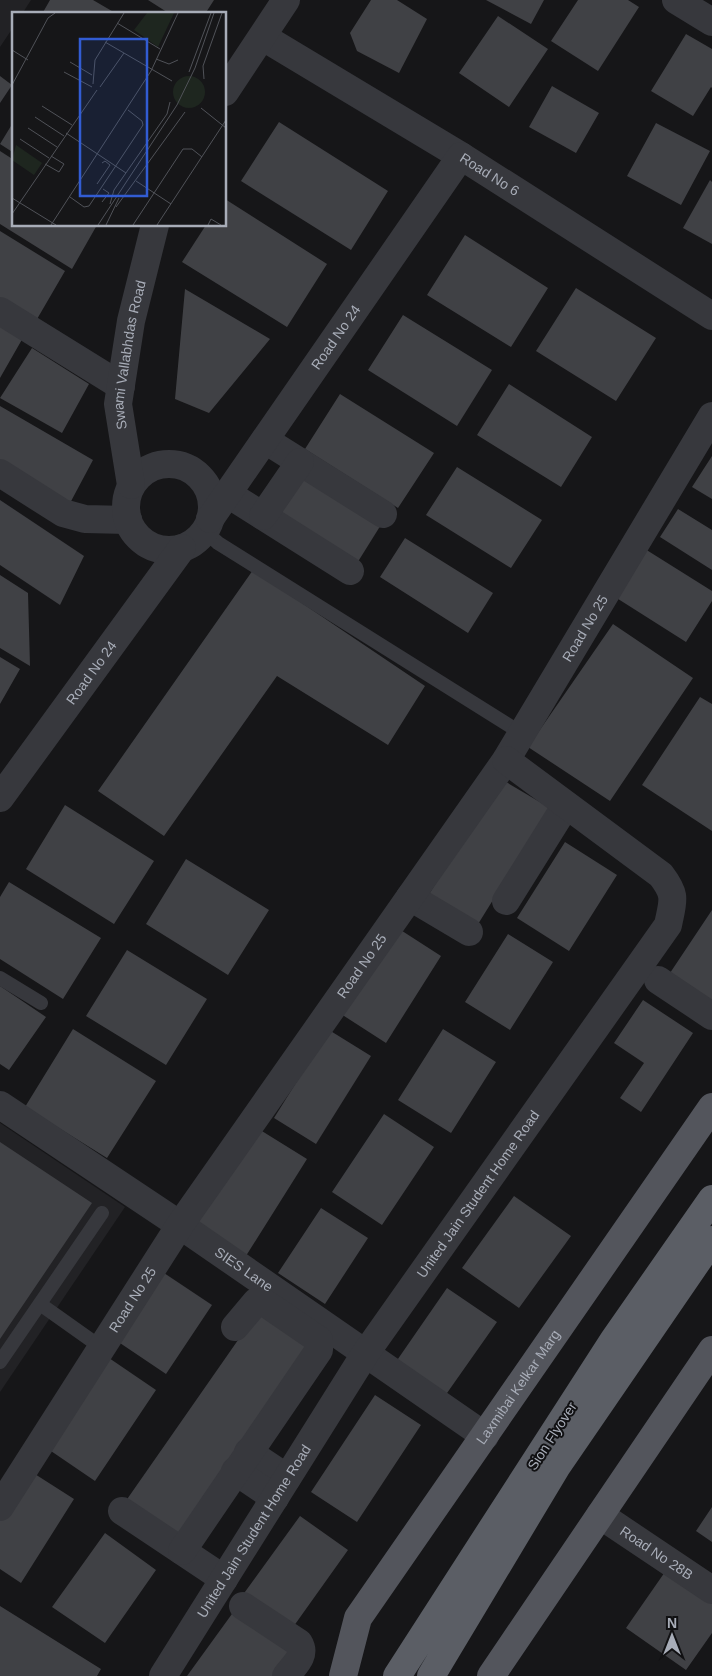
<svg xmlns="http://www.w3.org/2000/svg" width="712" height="1676" viewBox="0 0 712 1676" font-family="Helvetica,sans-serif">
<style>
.built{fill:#222225}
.building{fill:#404145}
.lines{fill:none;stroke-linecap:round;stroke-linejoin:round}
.service{stroke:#37383d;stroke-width:14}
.minor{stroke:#37383d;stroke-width:28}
.tertiary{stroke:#37383d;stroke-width:28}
.primary{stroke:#53555c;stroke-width:28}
.trunk{stroke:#5b5e65;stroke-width:28}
.labels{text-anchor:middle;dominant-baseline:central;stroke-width:4;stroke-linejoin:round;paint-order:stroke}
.street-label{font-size:14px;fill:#a8adb8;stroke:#111113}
.inset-road{fill:none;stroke:#505258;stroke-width:1}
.view{fill:#325cd3;fill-opacity:0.15;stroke:#325cd3;stroke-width:2.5}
.inset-edge{fill:none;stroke:#a8adb8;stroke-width:2.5}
</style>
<rect width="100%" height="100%" fill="#161618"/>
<path class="built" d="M 0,0 L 31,0 L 22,14 L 14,14 L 14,26 L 0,47 Z
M 0,1123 L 125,1207 L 0,1392 Z"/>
<path class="building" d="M 50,0 L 93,0 L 117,14 L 42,14 Z
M 148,0 L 214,0 L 205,14 L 170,14 Z
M 371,0 L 397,0 L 427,19 L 399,73 L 357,51 L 350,33 Z
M 486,0 L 544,0 L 531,24 Z
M 578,0 L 628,0 L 639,7 L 598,71 L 551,41 Z
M 498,16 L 548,49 L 509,107 L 459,73 Z
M 686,34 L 712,49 L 712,88 L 711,87 L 693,116 L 651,91 Z
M 0,76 L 12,85 L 0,103 Z
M 552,86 L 599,113 L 576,153 L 529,127 Z
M 14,121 L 14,153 L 0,144 Z
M 279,122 L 388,191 L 351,250 L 241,181 Z
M 656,123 L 710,151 L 681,205 L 627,176 Z
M 0,151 L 14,160 L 14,225 L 97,225 L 72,269 L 0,224 Z
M 710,180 L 712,182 L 712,244 L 683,228 Z
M 225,199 L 327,264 L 287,327 L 182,262 L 206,225 L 225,225 Z
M 0,231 L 65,271 L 33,326 L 0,305 Z
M 465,235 L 548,288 L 511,347 L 427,295 Z
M 576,288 L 656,338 L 616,401 L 536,351 Z
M 185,289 L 270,339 L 209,413 L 175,399 Z
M 403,315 L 492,370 L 457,426 L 368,370 Z
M 0,321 L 24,336 L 0,378 Z
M 32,348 L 89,384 L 62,433 L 0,398 Z
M 509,384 L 592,437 L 561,487 L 477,435 Z
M 340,394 L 434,453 L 398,508 L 305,449 Z
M 0,406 L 93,460 L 69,505 L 0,462 Z
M 712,456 L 712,499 L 692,487 Z
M 457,467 L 542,520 L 511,568 L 426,515 Z
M 308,471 L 384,520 L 354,568 L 271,516 Z
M 0,500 L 84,556 L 60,605 L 0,565 Z
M 678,509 L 712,530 L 712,570 L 660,537 Z
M 405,538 L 493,593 L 468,633 L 380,577 Z
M 645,549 L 712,591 L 712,601 L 686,642 L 615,597 Z
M 253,570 L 425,686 L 388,745 L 277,676 L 164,836 L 98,791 Z
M 0,575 L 28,593 L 30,666 L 0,648 Z
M 613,624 L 693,678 L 610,801 L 528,747 Z
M 0,657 L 20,669 L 0,704 Z
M 700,697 L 712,704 L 712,831 L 642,785 Z
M 501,779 L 550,808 L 475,929 L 426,899 Z
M 65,805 L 154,861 L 114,924 L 26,869 Z
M 565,842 L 617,875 L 569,951 L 517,918 Z
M 186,859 L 269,910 L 228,975 L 146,924 Z
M 9,882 L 101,938 L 63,999 L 0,959 L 0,897 Z
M 712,910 L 712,1004 L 668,976 Z
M 396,927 L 441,956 L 386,1043 L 341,1014 Z
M 508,934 L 553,962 L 510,1030 L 465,1002 Z
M 127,950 L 207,999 L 166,1065 L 86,1016 Z
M 0,986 L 46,1017 L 9,1070 L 0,1064 Z
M 643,1000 L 693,1033 L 641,1112 L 620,1098 L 644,1063 L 614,1043 Z
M 73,1029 L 156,1081 L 107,1158 L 25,1107 Z
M 443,1029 L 496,1062 L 451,1133 L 398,1100 Z
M 329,1030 L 371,1056 L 316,1144 L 274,1118 Z
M 384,1114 L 434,1147 L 382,1225 L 332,1192 Z
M 257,1128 L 307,1159 L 244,1259 L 194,1228 Z
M 0,1142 L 92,1203 L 0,1339 Z
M 514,1196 L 571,1236 L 519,1308 L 462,1268 Z
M 321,1208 L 368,1238 L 325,1304 L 278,1273 Z
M 161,1271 L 212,1305 L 166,1374 L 114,1339 Z
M 447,1288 L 497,1322 L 440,1403 L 391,1369 Z
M 261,1307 L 315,1344 L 177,1542 L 123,1505 Z
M 109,1358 L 156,1390 L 95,1481 L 48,1449 Z
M 375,1395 L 421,1425 L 357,1522 L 311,1492 Z
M 27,1469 L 74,1499 L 21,1583 L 0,1569 L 0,1512 Z
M 712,1507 L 712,1542 L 696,1531 Z
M 300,1516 L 348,1550 L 291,1630 L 242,1596 Z
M 105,1533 L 156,1570 L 105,1643 L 52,1607 Z
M 667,1569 L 712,1600 L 712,1633 L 686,1670 L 626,1628 Z
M 0,1606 L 101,1669 L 97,1676 L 0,1676 Z
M 237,1607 L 297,1649 L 278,1676 L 187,1676 Z"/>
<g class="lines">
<path class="service" d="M 205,531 L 218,543 L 521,733
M 0,978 L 41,1003
M 40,1304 L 102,1348
M 0,1362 L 102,1213"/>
<g class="minor">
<path d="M 676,0 L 712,22"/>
<path d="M 0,311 L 121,386"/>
<path d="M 265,440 L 383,514"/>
<path d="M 0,473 L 63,513 L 85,519 L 128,520"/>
<path d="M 228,494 L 350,571"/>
<path d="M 263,516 L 300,462"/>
<path d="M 410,897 L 469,932"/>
<path d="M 506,901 L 566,805"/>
<path d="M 658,980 L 712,1016"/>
<path id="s1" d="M 0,1105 L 180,1225 L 485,1436"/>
<path d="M 248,1452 L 287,1478"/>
<path d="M 235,1471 L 275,1498"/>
<path id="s2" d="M 0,1507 L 180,1225 L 506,760 L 712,416"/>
<path d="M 122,1511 L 224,1579"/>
<path id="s3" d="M 600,1515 L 712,1590"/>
<path d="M 182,1551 L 319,1350 L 319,1340 L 265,1303 L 256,1302 L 235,1327"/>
<path d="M 243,1606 L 299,1643 C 307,1656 293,1666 286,1676"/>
<path id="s4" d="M 163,1676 L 365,1354 L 668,925 C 673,900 677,896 661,875 L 506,760"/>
</g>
<g class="tertiary">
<path id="s5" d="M 263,37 L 461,156 L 712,316"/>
<path d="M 225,92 L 286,0"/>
<circle cx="169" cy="507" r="43"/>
<path id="s6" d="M 131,485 L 118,404 L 131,321 L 155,225"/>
<path id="s7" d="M 210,519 L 461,156"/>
<path id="s8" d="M 0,798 L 182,548"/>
</g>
<g class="primary">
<path id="s9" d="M 343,1676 L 358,1618 L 712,1107"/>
<path d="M 491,1676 L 712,1350"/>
</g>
<path class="trunk" d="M 397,1676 L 613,1341 L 712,1199
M 431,1676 L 557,1466 L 712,1240"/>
</g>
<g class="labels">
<g class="street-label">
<text stroke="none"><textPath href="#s5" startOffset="265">Road No 6</textPath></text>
<text stroke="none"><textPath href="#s7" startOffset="221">Road No 24</textPath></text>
<text stroke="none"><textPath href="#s6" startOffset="132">Swami Vallabhdas Road</textPath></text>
<text stroke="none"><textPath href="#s2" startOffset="1056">Road No 25</textPath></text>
<text stroke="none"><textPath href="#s8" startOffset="155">Road No 24</textPath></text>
<text stroke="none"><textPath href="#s2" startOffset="651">Road No 25</textPath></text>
<text stroke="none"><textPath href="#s4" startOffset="576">United Jain Student Home Road</textPath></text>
<text stroke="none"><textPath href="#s1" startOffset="294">SIES Lane</textPath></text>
<text stroke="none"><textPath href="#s2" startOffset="246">Road No 25</textPath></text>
<text stroke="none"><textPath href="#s9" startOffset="341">Laxmibai Kelkar Marg</textPath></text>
<text transform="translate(552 1436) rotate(-57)">Sion Flyover</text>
<text stroke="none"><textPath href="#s4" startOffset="171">United Jain Student Home Road</textPath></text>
<text stroke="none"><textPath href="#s3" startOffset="68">Road No 28B</textPath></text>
</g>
</g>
<g transform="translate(12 12)">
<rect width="214" height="214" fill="#161618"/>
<path d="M 135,1 L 162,1 L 146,35 L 122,18 ZM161 80a16 16 0 1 1 32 0a16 16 0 1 1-32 0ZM 4,133 L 30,151 L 22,163 L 0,148 Z" fill="#1e261f"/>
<path class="inset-road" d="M 105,11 L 148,37M 93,30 L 160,69M 0,38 L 16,48M 144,47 L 157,52 L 166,48M 58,50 L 80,63M 52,60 L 80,75M 177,60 L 199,1M 192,67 L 191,54 L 210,1M 81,72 L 83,48 L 112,1M 0,73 L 36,6 L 43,1M 88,75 L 112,41M 30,94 L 60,113M 189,96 L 214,116M 23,105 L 52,124M 16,116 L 45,135M 54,121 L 114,161M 8,127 L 37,146M 33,152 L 47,160 L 52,152 L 39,144M 124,169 L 159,192M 85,172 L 98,153 L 93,149 L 90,151M 58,185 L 72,195 L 77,194 L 131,113 L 130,109 L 116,98M 0,186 L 44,213M 90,190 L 97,181 L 91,177M 98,192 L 102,178 L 155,102 L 158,90M 104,195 L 173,100M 0,202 L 85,78M 39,213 L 139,59 L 166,1M 86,213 L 165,93 L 183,56 L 202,1M 94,213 L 107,186M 121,213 L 171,137 L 180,137 L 190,145M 145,213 L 214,108M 196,213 L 199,207 L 209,213"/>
<path class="view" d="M 68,27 L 135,27 L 135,184 L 68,184 Z"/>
<rect width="214" height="214" class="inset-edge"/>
</g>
<g transform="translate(672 1636)" stroke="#111113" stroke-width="4" paint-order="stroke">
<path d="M0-4L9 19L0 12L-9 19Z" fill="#a8adb8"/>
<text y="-8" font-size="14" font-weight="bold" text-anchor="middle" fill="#a8adb8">N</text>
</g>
</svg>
